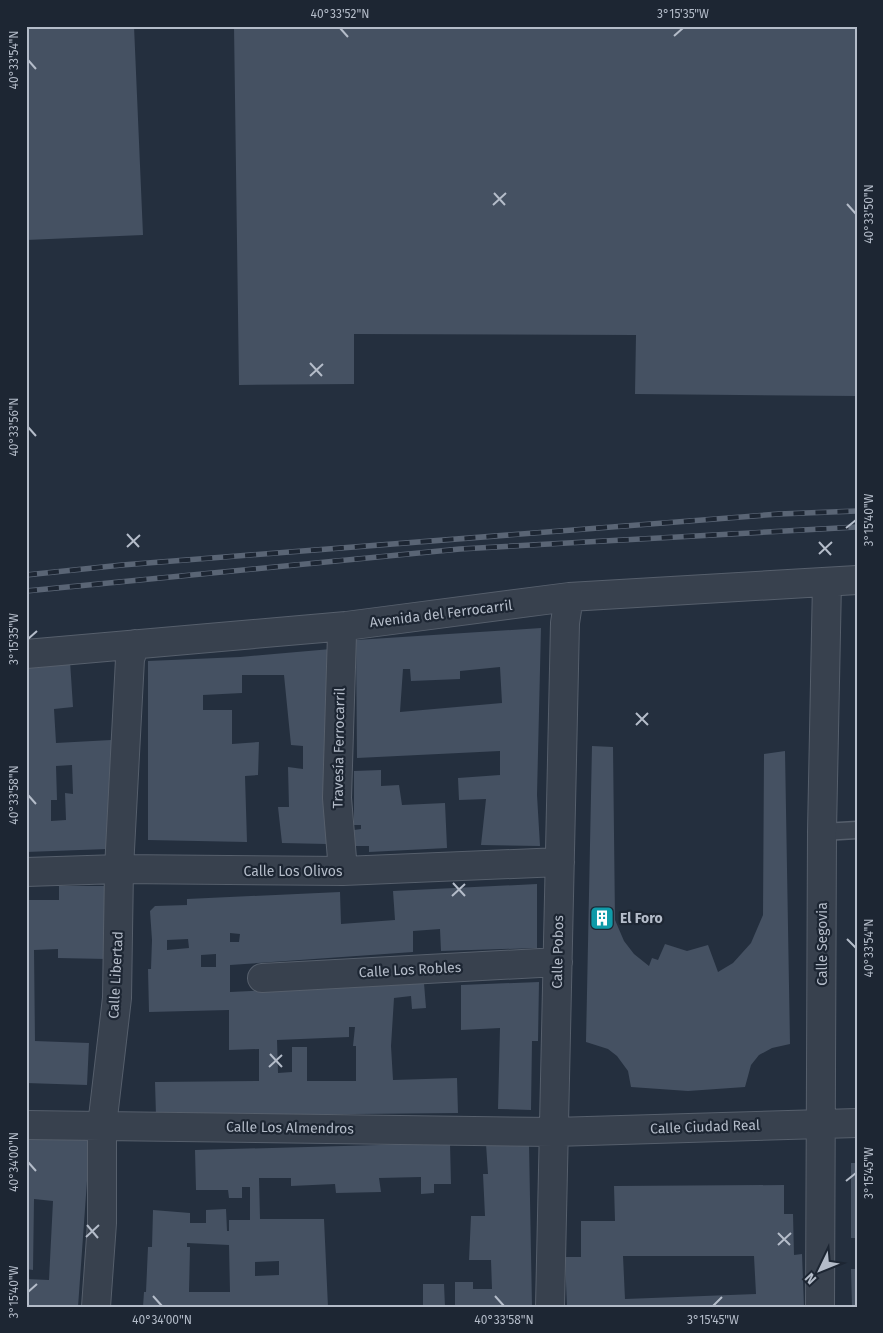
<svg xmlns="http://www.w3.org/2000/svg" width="883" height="1333" viewBox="0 0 883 1333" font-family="'Fira Sans',sans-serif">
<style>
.building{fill:#455162;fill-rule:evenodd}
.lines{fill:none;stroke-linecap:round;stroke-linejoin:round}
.lane-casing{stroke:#565f6c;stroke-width:19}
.street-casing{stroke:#565f6c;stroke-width:30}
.lane{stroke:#38414e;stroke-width:16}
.street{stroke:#38414e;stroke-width:28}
.rail-casing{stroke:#5a6575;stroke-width:5.5}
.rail{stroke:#1d2633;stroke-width:4;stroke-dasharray:11;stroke-linecap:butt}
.ticks{fill:none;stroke:#b4bcc9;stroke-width:2}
.labels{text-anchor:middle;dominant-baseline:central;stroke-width:4.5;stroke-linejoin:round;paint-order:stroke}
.street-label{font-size:14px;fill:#b4bcc9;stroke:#1d2633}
.poi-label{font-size:14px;font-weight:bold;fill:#b4bcc9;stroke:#1d2633;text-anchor:start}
.neatline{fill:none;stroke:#b4bcc9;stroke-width:2}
.ticks-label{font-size:12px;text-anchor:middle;fill:#b4bcc9}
</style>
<rect width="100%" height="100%" fill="#242f3e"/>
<path class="building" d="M 26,26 L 134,26 L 143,235 L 26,240 Z
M 234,26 L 857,26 L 857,396 L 635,394 L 636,335 L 354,334 L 354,384 L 239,385 Z
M 541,628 L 537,795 L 540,846 L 481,845 L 486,799 L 459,800 L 458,778 L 500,775 L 500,751 L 357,758 L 356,640 ZM 500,667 L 502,703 L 400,712 L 403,669 L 410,669 L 411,681 L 460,679 L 460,671 Z
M 331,649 L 325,805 L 327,844 L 282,843 L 278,807 L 289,807 L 288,767 L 303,769 L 303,746 L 291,745 L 284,675 L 242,675 L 242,693 L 203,695 L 203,710 L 232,710 L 232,744 L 259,742 L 258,775 L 245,776 L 247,842 L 148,840 L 148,661 L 240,657 Z
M 70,661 L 73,707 L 54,709 L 56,743 L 111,740 L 112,797 L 107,849 L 26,852 L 26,663 ZM 72,765 L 73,794 L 65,793 L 66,820 L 51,821 L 51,800 L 57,800 L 56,766 Z
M 592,746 L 613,747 L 615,920 L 624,941 L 634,954 L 649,966 L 652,958 L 658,960 L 665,944 L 687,951 L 708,945 L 718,972 L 733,963 L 751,943 L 763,915 L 764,754 L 785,751 L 790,1044 L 772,1048 L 759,1055 L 751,1065 L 745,1087 L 688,1091 L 631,1087 L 628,1071 L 617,1056 L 608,1049 L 586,1042 Z
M 381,770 L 381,786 L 399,785 L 402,805 L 445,803 L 447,848 L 369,852 L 369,846 L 355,846 L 354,830 L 361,829 L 361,825 L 354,825 L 354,771 Z
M 537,884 L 537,948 L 441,951 L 440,929 L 413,931 L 413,952 L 230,965 L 230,992 L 424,983 L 426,1008 L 412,1009 L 411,996 L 394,998 L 391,1046 L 393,1080 L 457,1078 L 458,1113 L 156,1116 L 155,1082 L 259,1081 L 259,1049 L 229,1050 L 229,1010 L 149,1012 L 148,969 L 151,969 L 152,940 L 150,911 L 155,906 L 187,905 L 187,899 L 340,892 L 341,924 L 395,920 L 393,891 ZM 230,933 L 240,934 L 239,942 L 230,942 ZM 188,939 L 189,948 L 167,950 L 167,940 ZM 216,954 L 216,967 L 201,967 L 201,955 ZM 349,1027 L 355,1027 L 353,1046 L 356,1046 L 356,1081 L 307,1081 L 307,1047 L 292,1047 L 292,1072 L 278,1073 L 277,1040 L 349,1037 Z
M 59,886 L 107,886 L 107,959 L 58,958 L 58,949 L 34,950 L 35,1041 L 89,1043 L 87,1085 L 26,1083 L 26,900 L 59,900 Z
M 539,982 L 538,1041 L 532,1041 L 531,1110 L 498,1109 L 500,1028 L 461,1030 L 461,985 Z
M 26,1136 L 90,1139 L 78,1307 L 26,1307 L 26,1279 L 49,1280 L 53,1201 L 34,1199 L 33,1270 L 26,1269 Z
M 450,1143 L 451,1184 L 434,1184 L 434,1193 L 421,1194 L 421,1177 L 379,1178 L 381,1192 L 336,1193 L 335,1184 L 291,1186 L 291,1178 L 259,1178 L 260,1219 L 324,1219 L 328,1307 L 143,1307 L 144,1292 L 146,1292 L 148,1247 L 152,1247 L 153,1210 L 190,1213 L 190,1223 L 206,1223 L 206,1210 L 226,1209 L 227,1231 L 229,1231 L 229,1220 L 250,1220 L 250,1187 L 242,1187 L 242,1198 L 229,1198 L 228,1190 L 196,1190 L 195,1150 ZM 187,1243 L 229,1245 L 230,1292 L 189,1292 L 190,1247 L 187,1247 ZM 279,1261 L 279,1275 L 255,1276 L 255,1262 Z
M 486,1144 L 529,1144 L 532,1307 L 455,1307 L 455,1282 L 473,1282 L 473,1289 L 492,1289 L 491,1260 L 469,1260 L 471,1216 L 485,1216 L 483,1174 L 488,1174 Z
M 851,1163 L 857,1163 L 857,1238 L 851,1238 Z
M 784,1185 L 784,1214 L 793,1214 L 794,1255 L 802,1254 L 804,1307 L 567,1307 L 565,1257 L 581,1257 L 581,1221 L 615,1221 L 614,1186 ZM 623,1256 L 754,1256 L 756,1294 L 625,1299 Z
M 851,1269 L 857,1269 L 857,1307 L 852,1307 Z
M 423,1284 L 444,1284 L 445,1307 L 423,1307 Z"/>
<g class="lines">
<g class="lane-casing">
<path id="lane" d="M 822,832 L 857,830"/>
</g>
<g class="street-casing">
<path id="street" d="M 26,654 L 346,626 L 569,597 L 857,580
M 343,871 L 337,798 L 342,634 L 346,626
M 26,872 L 119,869 L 343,871 L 560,862
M 262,978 L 558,962
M 26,1125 L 554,1132 L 857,1123
M 96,1307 L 102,1223 L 102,1126 L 117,998 L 119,869 L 130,659 L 135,644
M 550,1307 L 565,623 L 569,597
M 820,1307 L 822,832 L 827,582"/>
</g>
<use href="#lane" class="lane"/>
<use href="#street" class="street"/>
<g class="rail-casing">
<path id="rail" d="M 26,575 L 122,565 L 779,514 L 857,511
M 26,591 L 460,549 L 857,527"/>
</g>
<use href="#rail" class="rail"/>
</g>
<path class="ticks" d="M 340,28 L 348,37M 674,36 L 683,28M 28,60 L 36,69M 494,193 L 505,205M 847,204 L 856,214M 493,205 L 506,193M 310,363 L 322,376M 310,376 L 323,364M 28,427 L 36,436M 846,528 L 856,520M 127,534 L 139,547M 819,542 L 831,555M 127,547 L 140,535M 819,554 L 832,542M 28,639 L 37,631M 636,713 L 648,725M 636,725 L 648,713M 28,795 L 36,804M 453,883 L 465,896M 452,896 L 465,884M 847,939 L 856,948M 270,1054 L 282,1067M 269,1067 L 282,1055M 28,1162 L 36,1171M 846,1181 L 856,1173M 87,1225 L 98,1238M 778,1233 L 790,1245M 86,1237 L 99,1225M 778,1245 L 791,1233M 28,1292 L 37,1284M 153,1296 L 162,1306M 495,1296 L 504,1306M 713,1306 L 722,1297"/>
<defs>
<g id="building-square" transform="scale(1.25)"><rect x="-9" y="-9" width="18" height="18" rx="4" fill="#0f9aa8" stroke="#1d2633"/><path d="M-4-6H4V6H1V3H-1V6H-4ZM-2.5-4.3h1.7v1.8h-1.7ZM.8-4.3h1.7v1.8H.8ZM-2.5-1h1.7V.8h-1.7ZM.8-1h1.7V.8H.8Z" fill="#fff"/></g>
</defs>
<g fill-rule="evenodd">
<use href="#building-square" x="602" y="918"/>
</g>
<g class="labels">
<g class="street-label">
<text transform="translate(441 614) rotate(-7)">Avenida del Ferrocarril</text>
<text transform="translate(339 748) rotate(-89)">Travesía Ferrocarril</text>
<text x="293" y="871">Calle Los Olivos</text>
<text transform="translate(822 944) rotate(-90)">Calle Segovia</text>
<text transform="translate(558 952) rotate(-89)">Calle Pobos</text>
<text transform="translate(410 970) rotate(-3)">Calle Los Robles</text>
<text transform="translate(116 975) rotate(-87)">Calle Libertad</text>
<text transform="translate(705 1127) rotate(-2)">Calle Ciudad Real</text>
<text transform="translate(290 1128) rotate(1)">Calle Los Almendros</text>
</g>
<g class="poi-label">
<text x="620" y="918">El Foro</text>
</g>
</g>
<rect width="883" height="1333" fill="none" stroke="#1d2633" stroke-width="55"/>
<g transform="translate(820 1270) rotate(227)" stroke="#1d2633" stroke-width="4" paint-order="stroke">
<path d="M0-4L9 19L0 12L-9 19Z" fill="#b4bcc9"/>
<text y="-8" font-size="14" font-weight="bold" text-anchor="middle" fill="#b4bcc9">N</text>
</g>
<rect x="28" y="28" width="828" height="1278" class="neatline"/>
<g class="ticks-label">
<text x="340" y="18">40°33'52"N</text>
<text x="683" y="18">3°15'35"W</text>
<text transform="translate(14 60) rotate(-90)" y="4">40°33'54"N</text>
<text transform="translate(869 214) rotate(-90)" y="4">40°33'50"N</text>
<text transform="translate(14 427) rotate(-90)" y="4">40°33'56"N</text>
<text transform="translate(869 520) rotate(-90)" y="4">3°15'40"W</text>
<text transform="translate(14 639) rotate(-90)" y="4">3°15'35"W</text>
<text transform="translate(14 795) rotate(-90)" y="4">40°33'58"N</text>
<text transform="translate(869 948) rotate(-90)" y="4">40°33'54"N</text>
<text transform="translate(14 1162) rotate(-90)" y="4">40°34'00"N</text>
<text transform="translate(869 1173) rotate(-90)" y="4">3°15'45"W</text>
<text transform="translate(14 1292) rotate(-90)" y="4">3°15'40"W</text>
<text x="162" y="1324">40°34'00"N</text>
<text x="504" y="1324">40°33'58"N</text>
<text x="713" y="1324">3°15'45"W</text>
</g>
</svg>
